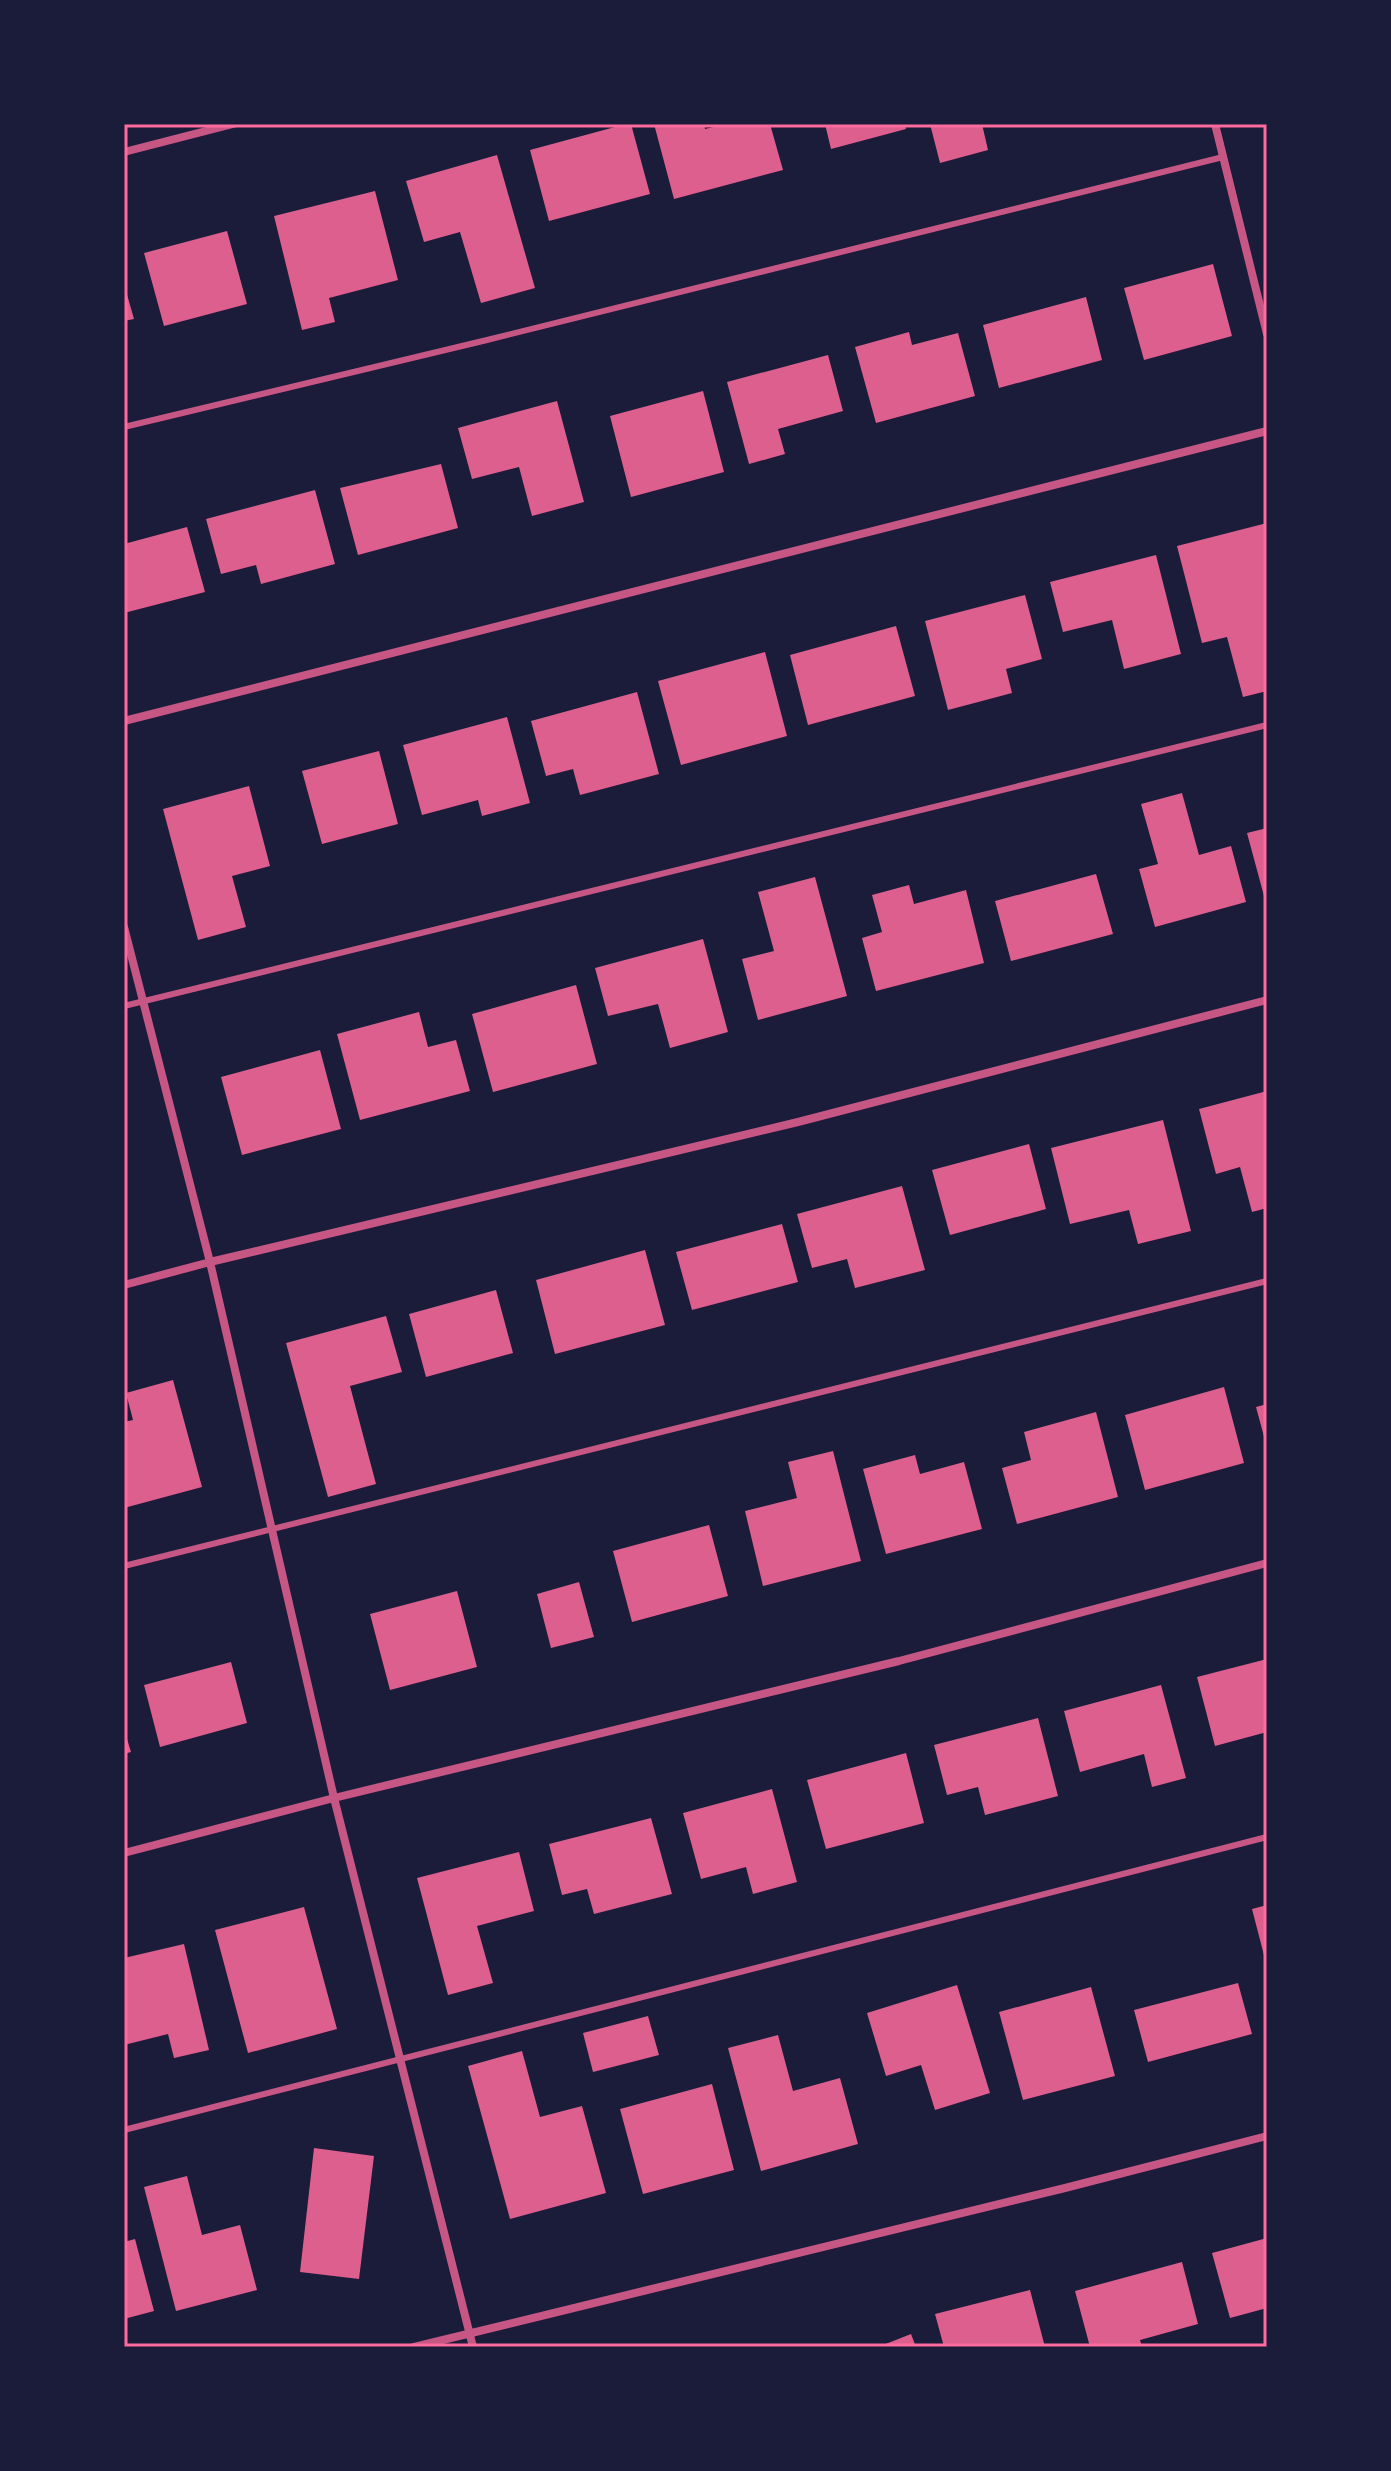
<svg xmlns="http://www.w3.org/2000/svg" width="1391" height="2471" viewBox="0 0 1391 2471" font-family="Jost,sans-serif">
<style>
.building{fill:#dd5f8e}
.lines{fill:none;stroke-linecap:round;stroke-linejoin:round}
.service{stroke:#c65784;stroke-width:6}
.minor{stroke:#c65784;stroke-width:8}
.neatline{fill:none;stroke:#ff6b9d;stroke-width:3}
</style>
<rect width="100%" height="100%" fill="#1b1b3a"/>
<path class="building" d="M 626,124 L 631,124 L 650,194 L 549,221 L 530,150 Z
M 654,124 L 704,124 L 705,129 L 726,124 L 770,124 L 783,170 L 674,199 Z
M 825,124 L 905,124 L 906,129 L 831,149 Z
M 930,124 L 982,124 L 988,150 L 940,163 Z
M 497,155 L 535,288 L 481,303 L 460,232 L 424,242 L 406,181 Z
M 375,191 L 398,280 L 329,298 L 335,322 L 302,330 L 274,216 Z
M 227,231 L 247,304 L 164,326 L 144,253 Z
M 1213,264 L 1232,336 L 1144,360 L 1124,288 Z
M 124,284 L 134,319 L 124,321 Z
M 1086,297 L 1102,360 L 999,388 L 983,325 Z
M 909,332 L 912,345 L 958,333 L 975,396 L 876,423 L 855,347 Z
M 828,355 L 843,411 L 778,429 L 785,454 L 749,464 L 727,382 Z
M 703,391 L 724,472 L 631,497 L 610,416 Z
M 557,401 L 584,502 L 532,516 L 519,467 L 472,479 L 458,428 Z
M 441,464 L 458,528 L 358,555 L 340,488 Z
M 315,490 L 335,564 L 261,584 L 256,565 L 221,574 L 206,519 Z
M 1267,523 L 1267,691 L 1243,697 L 1227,637 L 1202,643 L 1177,546 Z
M 187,527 L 205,592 L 124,613 L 124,544 Z
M 1156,555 L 1181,654 L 1124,669 L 1112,620 L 1063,632 L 1050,582 Z
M 1025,595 L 1042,659 L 1006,669 L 1012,693 L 948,710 L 925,621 Z
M 896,626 L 915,696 L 808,725 L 790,655 Z
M 765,652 L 787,736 L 681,765 L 658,681 Z
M 637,692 L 659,774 L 580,795 L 573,769 L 546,776 L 531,721 Z
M 507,717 L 530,803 L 482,816 L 478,800 L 422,815 L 403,745 Z
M 379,751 L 398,824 L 322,844 L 302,771 Z
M 249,786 L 270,866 L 232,876 L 246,927 L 198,940 L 163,809 Z
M 1182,793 L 1199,855 L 1231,846 L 1246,902 L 1155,927 L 1139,869 L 1158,864 L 1141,804 Z
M 1267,828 L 1267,895 L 1264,896 L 1247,833 Z
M 1096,874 L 1113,934 L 1011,961 L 995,901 Z
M 815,877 L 847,996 L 758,1020 L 742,959 L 774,951 L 758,892 Z
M 909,885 L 914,904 L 966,890 L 984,963 L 876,991 L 862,938 L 882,932 L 872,895 Z
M 703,939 L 728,1032 L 670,1048 L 658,1004 L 608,1016 L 595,968 Z
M 576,985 L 597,1064 L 493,1092 L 472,1014 Z
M 419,1012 L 428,1047 L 456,1040 L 470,1091 L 360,1120 L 337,1034 Z
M 320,1050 L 341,1129 L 242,1155 L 221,1077 Z
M 1267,1091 L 1267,1208 L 1252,1212 L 1240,1167 L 1216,1174 L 1199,1109 Z
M 1163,1120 L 1191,1231 L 1138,1244 L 1129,1210 L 1070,1224 L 1051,1148 Z
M 1029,1144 L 1046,1209 L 950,1235 L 932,1170 Z
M 902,1186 L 925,1270 L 855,1288 L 847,1259 L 812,1268 L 797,1214 Z
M 782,1224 L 798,1282 L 692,1310 L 676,1252 Z
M 645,1250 L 665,1325 L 555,1354 L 536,1280 Z
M 496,1290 L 513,1353 L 426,1377 L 409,1314 Z
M 386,1316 L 402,1372 L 350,1386 L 376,1484 L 328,1497 L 286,1343 Z
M 173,1380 L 202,1487 L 124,1508 L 124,1422 L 133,1420 L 126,1393 Z
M 1224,1387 L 1244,1463 L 1145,1490 L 1125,1415 Z
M 1267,1404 L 1267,1444 L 1266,1444 L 1256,1407 Z
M 1096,1412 L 1118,1497 L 1017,1524 L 1002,1468 L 1031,1460 L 1024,1432 Z
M 833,1451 L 861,1561 L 763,1586 L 745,1511 L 797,1498 L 788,1462 Z
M 915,1455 L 920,1474 L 964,1462 L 982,1529 L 886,1554 L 863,1469 Z
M 709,1525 L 728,1596 L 632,1622 L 613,1551 Z
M 579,1582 L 594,1637 L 551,1648 L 537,1594 Z
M 457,1591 L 477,1667 L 390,1690 L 370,1614 Z
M 1267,1659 L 1267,1732 L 1215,1746 L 1197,1677 Z
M 231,1662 L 247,1723 L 160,1747 L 144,1685 Z
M 1161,1685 L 1186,1778 L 1152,1787 L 1144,1754 L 1080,1772 L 1064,1711 Z
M 1038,1718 L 1058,1796 L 985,1815 L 978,1787 L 947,1795 L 934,1745 Z
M 124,1729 L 131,1752 L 124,1754 Z
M 906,1753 L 924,1823 L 826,1849 L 807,1780 Z
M 772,1789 L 797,1882 L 753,1894 L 746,1867 L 701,1879 L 683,1813 Z
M 651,1818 L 672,1894 L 594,1914 L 587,1889 L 562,1895 L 549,1844 Z
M 519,1852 L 534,1911 L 477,1926 L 493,1983 L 448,1995 L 417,1878 Z
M 1267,1905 L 1267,1963 L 1266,1963 L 1252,1909 Z
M 304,1907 L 337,2029 L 248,2053 L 215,1930 Z
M 184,1944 L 209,2050 L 174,2058 L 168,2034 L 124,2045 L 124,1958 Z
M 1238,1983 L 1252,2034 L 1148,2062 L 1134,2010 Z
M 957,1985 L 990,2093 L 935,2110 L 921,2065 L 886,2076 L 867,2013 Z
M 1091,1987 L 1115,2076 L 1023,2100 L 999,2012 Z
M 648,2016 L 659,2055 L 593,2072 L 583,2033 Z
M 778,2035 L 793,2091 L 840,2078 L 858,2144 L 761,2171 L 728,2048 Z
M 522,2051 L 540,2117 L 582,2106 L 606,2193 L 510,2219 L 468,2066 Z
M 712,2084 L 734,2170 L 643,2194 L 620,2109 Z
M 314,2148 L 374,2156 L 359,2279 L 300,2272 Z
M 187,2176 L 202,2235 L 240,2225 L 257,2290 L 176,2311 L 144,2187 Z
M 1267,2238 L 1267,2308 L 1230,2318 L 1212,2253 Z
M 135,2239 L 154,2311 L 124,2319 L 124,2242 Z
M 1182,2262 L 1198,2324 L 1140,2340 L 1142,2347 L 1090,2347 L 1075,2291 Z
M 1030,2290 L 1045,2347 L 944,2347 L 935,2314 Z
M 911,2334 L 916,2347 L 878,2347 Z"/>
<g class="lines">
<path class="service" d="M 124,427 L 487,340 L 1223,157
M 124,1006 L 1267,725
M 124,1566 L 1267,1281
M 124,2130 L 1267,1837"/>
<path class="minor" d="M 1215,124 L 1267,334
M 124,152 L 233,124
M 124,721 L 1267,431
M 124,927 L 210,1262 L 334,1798 L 473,2347
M 124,1285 L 210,1262 L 798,1122 L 1267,1000
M 124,1853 L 334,1798 L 899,1661 L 1267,1563
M 414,2347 L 1065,2188 L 1267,2136"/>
</g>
<rect width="1391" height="2471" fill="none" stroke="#1b1b3a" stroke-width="252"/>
<rect x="126" y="126" width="1139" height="2219" class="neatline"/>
</svg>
